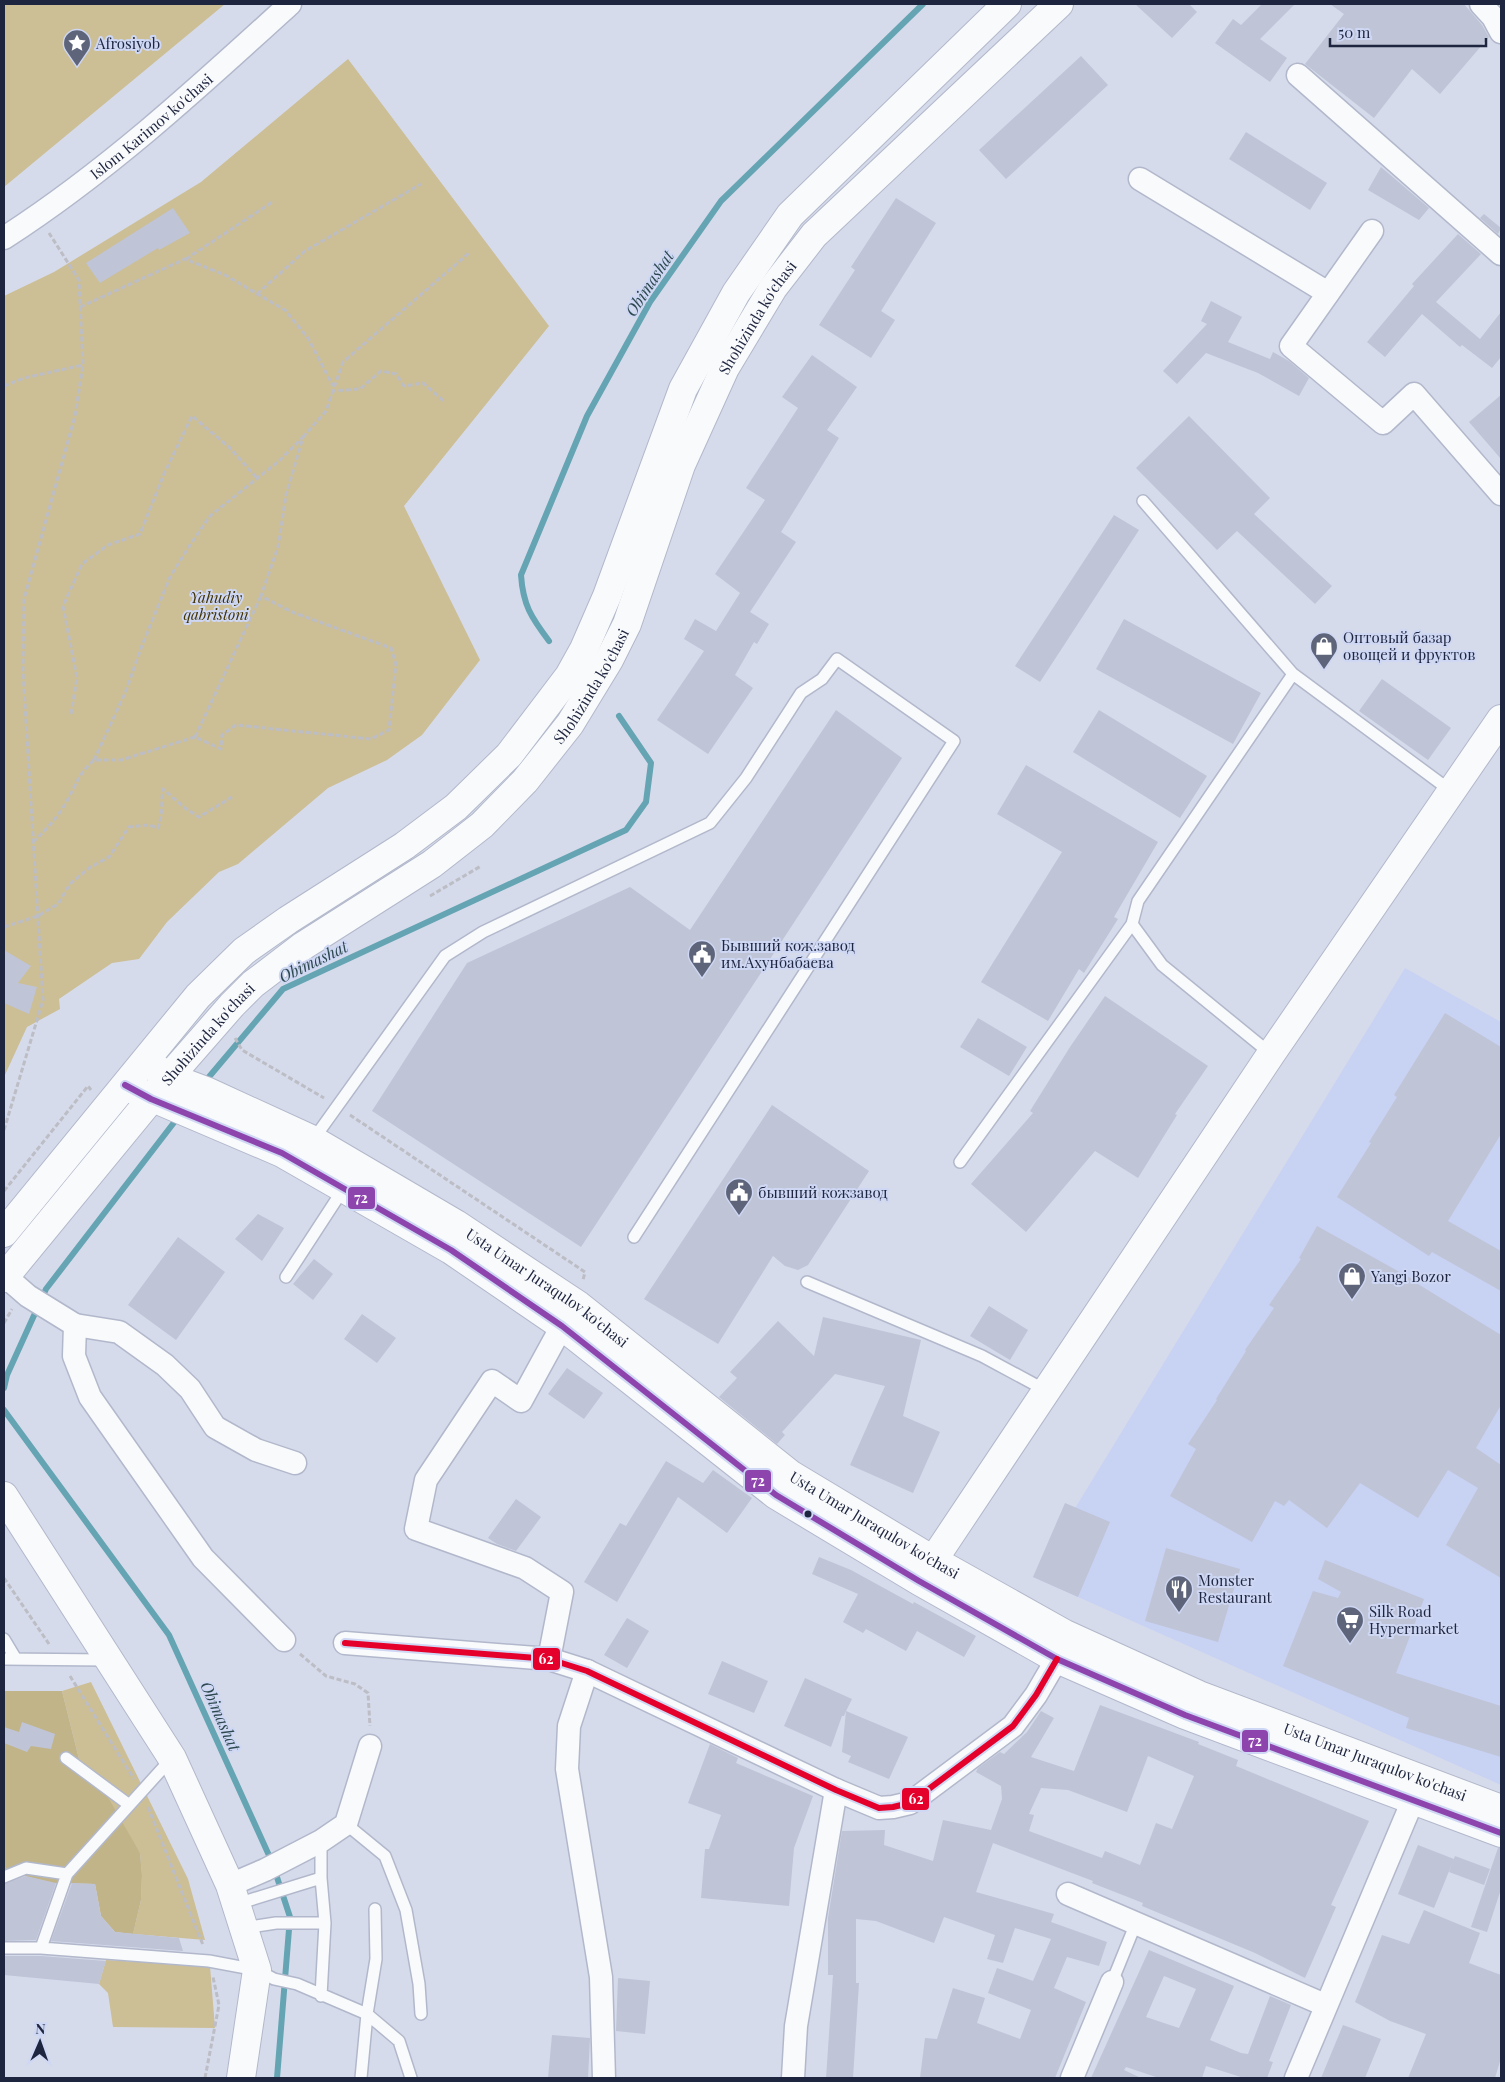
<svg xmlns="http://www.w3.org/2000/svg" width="1505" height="2082" viewBox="0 0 1505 2082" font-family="'Playfair Display',serif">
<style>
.built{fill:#c8d2f3}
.green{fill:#ccbe95}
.forest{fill:#c1b489}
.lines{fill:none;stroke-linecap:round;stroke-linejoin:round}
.stream{stroke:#65a4b3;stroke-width:6}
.building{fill:#bfc4d7;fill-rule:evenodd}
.service-casing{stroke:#b2b8cb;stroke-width:14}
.minor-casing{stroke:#b2b8cb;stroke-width:25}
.tertiary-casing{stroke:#b2b8cb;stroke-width:30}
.secondary-casing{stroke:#b2b8cb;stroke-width:30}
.primary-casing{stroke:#b2b8cb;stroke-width:30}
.path{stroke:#bcbdc5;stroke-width:3;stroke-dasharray:5 2.5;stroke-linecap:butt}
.service{stroke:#f9fafc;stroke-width:11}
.minor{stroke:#f9fafc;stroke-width:22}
.tertiary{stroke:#f9fafc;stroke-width:28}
.secondary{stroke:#f9fafc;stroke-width:28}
.primary{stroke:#f9fafc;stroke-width:28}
.bus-1-casing{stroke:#ced7f3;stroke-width:10}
.bus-2-casing{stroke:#ced7f3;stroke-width:10}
.bus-1{stroke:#8e44ad;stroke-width:6}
.bus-2{stroke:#e4002b;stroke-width:6}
.bus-dot{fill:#1e253f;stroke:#ced7f3;stroke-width:2}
.labels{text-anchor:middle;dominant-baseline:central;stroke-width:4;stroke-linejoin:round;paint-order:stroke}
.poi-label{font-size:15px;fill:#1e253f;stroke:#ced7f3;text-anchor:start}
.street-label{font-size:15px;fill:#1e253f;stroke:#ced7f3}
.park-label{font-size:15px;font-style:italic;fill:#413200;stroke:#ced7f3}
.water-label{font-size:16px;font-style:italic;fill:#2d484e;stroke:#ced7f3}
.line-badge{stroke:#ced7f3;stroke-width:2}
.badge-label{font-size:14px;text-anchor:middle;font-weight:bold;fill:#fff}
</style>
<rect width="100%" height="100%" fill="#d6dbeb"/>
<path class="built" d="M 1405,968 L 1501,1022 L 1501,1785 L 1033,1577 Z"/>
<path class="green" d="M 4,4 L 225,4 L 4,187 Z
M 348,59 L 549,326 L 404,506 L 480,660 L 422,735 L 387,760 L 328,788 L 238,864 L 219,872 L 167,922 L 139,959 L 112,963 L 59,999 L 60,1009 L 27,1027 L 4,1077 L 4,296 L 54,272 L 201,182 Z
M 91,1682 L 188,1879 L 205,1940 L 133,1934 L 141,1900 L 142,1875 L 140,1853 L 81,1767 L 62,1691 Z
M 106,1960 L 210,1966 L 215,2028 L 113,2027 L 108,1993 L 99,1984 Z"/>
<path class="forest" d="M 4,1691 L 62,1691 L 81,1767 L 98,1780 L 140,1853 L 142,1875 L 141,1900 L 133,1934 L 115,1932 L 101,1916 L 95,1884 L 53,1883 L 4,1871 Z"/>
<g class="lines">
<path class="stream" d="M 549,641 C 531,617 523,605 521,575 L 587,416 L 650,302 L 721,201 L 923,4
M 203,1084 L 283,989 L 626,830 L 646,802 L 651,763 L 619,716
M 4,1388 L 7,1375 L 46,1289 L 179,1116
M 4,1410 L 169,1635 L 272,1862 L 290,1917 L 277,2078"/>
</g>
<path class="building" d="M 1135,4 L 1189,4 L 1197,12 L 1172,38 Z
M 1262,4 L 1295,4 L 1260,39 L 1287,58 L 1270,82 L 1215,43 L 1233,19 L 1241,25 Z
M 1330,4 L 1464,4 L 1482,25 L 1489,37 L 1440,94 L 1412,69 L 1374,118 L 1305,64 L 1344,14 Z
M 1081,56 L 1108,85 L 1006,179 L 979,150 Z
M 1246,132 L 1327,183 L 1310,210 L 1229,159 Z
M 1381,167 L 1429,208 L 1419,220 L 1368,190 Z
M 896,198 L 936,223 L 881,311 L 895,320 L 871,358 L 819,325 L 855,270 L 851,267 Z
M 173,208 L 190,233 L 159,250 L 158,248 L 100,283 L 86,263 Z
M 1484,214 L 1501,228 L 1498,234 L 1480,218 Z
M 1458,234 L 1481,254 L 1436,302 L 1480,339 L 1501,312 L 1501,357 L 1492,368 L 1462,345 L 1460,347 L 1422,314 L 1385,357 L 1367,342 L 1414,286 L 1412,284 Z
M 1211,301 L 1242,317 L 1228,342 L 1270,359 L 1273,352 L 1289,361 L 1309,378 L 1299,396 L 1258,373 L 1206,353 L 1177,384 L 1163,371 L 1207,324 L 1201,321 Z
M 812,355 L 857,387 L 827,430 L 839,438 L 781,532 L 796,542 L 750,612 L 769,624 L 757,644 L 754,642 L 735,675 L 753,688 L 708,754 L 657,720 L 704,651 L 684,639 L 695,619 L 716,631 L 740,593 L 715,574 L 765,500 L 746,488 L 798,408 L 782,397 Z
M 1501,395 L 1501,459 L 1469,422 Z
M 1189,416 L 1270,498 L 1254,514 L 1332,586 L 1315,604 L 1237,531 L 1217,550 L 1136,468 Z
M 1114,515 L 1139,530 L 1040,682 L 1015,666 Z
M 1124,619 L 1261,693 L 1233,744 L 1096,669 Z
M 1382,679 L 1451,728 L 1428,760 L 1359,711 Z
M 836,710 L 902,758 L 581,1247 L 372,1111 L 467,963 L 630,887 L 690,930 Z
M 1099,710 L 1207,776 L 1180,818 L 1073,752 Z
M 1026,765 L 1158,842 L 1114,917 L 1118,919 L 1084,973 L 1079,969 L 1048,1021 L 981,982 L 1062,852 L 997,814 Z
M 4,950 L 31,966 L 18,983 L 37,987 L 29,1014 L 4,1003 Z
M 1105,996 L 1208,1066 L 1175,1114 L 1177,1115 L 1138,1178 L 1095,1151 L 1026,1232 L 971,1184 L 1033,1113 L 1030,1111 L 1070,1047 Z
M 1445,1013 L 1501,1047 L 1501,1134 L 1448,1221 L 1501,1251 L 1501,1291 L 1432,1252 L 1429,1256 L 1337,1197 L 1371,1143 L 1369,1142 L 1397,1097 L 1394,1095 Z
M 978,1018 L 1027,1047 L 1009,1076 L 960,1047 Z
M 772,1105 L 869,1171 L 808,1265 L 798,1270 L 785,1266 L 773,1256 L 718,1344 L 644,1299 Z
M 258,1214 L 284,1228 L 262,1261 L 235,1239 Z
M 1317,1226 L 1414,1280 L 1413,1281 L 1501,1335 L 1501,1405 L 1476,1448 L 1501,1465 L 1501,1578 L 1446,1545 L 1478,1488 L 1448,1470 L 1418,1518 L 1360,1483 L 1327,1528 L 1289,1500 L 1284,1506 L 1275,1501 L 1252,1542 L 1170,1496 L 1196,1449 L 1188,1444 L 1217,1400 L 1216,1399 L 1246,1351 L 1245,1350 L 1274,1308 L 1269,1305 L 1301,1259 L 1299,1258 Z
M 178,1237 L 225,1272 L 176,1340 L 128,1305 Z
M 314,1259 L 333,1274 L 313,1300 L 293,1284 Z
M 989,1306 L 1028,1330 L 1010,1360 L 970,1336 Z
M 362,1314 L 396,1338 L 377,1363 L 344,1339 Z
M 823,1317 L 921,1340 L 903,1416 L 940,1432 L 913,1493 L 850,1465 L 885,1386 L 835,1374 L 782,1432 L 785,1435 L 777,1444 L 719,1397 L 737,1378 L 730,1372 L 778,1321 L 814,1356 Z
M 567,1368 L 603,1393 L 584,1419 L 548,1394 Z
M 666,1461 L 703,1483 L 713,1470 L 752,1498 L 727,1533 L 678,1497 L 617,1602 L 584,1582 L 620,1523 L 626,1526 Z
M 516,1499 L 541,1517 L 516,1551 L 497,1544 L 488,1538 Z
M 1065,1503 L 1110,1522 L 1078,1597 L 1033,1577 Z
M 1166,1548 L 1240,1569 L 1218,1642 L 1145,1621 Z
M 819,1557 L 851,1570 L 913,1604 L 914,1602 L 976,1636 L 964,1657 L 917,1631 L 906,1651 L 866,1629 L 863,1633 L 843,1622 L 858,1594 L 812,1574 Z
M 1325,1560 L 1424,1599 L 1396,1673 L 1501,1706 L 1501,1757 L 1406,1728 L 1409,1718 L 1283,1666 L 1313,1591 L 1338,1598 L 1341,1592 L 1318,1579 Z
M 627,1618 L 649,1631 L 627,1668 L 604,1655 Z
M 722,1661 L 768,1681 L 754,1713 L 708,1694 Z
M 805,1678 L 852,1699 L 846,1711 L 908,1737 L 889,1779 L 848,1762 L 851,1756 L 842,1752 L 846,1711 L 844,1716 L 842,1716 L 831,1747 L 784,1726 Z
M 1100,1705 L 1199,1742 L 1198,1744 L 1238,1760 L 1236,1766 L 1369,1821 L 1331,1905 L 1336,1907 L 1305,1978 L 1255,1953 L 1142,1906 L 1143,1903 L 1092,1883 L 1093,1881 L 993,1843 L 976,1892 L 1054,1914 L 1051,1922 L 1107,1942 L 1099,1966 L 1067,1957 L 1054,1988 L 1086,2002 L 1055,2078 L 920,2078 L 925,2038 L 937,2039 L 953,1988 L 985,1998 L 977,2023 L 1020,2039 L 1031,2010 L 988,1993 L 997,1968 L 1033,1981 L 1051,1939 L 1015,1928 L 1003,1963 L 987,1959 L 995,1935 L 944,1917 L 934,1943 L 876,1921 L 856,1919 L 856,1983 L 859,1983 L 853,2078 L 826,2078 L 833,1975 L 828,1975 L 828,1918 L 842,1831 L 885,1830 L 884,1845 L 933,1861 L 943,1820 L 991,1830 L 1002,1799 L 1001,1786 L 976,1772 L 978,1768 L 1000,1752 L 1004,1754 L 1027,1732 L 1041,1711 L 1054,1718 L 1031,1757 L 1074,1771 ZM 1148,1756 L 1194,1776 L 1172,1829 L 1156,1823 L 1140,1865 L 1105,1851 L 1102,1858 L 1029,1831 L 1034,1815 L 1029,1814 L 1041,1788 L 1068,1790 L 1127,1812 Z
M 22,1722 L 55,1734 L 51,1749 L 31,1746 L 27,1752 L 4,1743 L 4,1727 L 19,1732 Z
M 710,1744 L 738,1758 L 736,1763 L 813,1796 L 794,1848 L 789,1906 L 701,1898 L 705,1849 L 709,1849 L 721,1815 L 688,1803 Z
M 1418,1845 L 1454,1859 L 1434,1908 L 1398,1894 Z
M 1498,1848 L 1501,1848 L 1501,1889 L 1487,1932 L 1471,1927 Z
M 1455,1856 L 1490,1869 L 1484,1885 L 1449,1872 Z
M 26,1876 L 56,1883 L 36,1940 L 4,1941 L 4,1884 Z
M 72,1883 L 95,1884 L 101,1916 L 115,1932 L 179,1938 L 183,1951 L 51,1941 Z
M 1424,1910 L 1480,1933 L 1469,1963 L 1501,1975 L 1501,2058 L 1495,2078 L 1408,2078 L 1426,2034 L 1390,2021 L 1355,2002 L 1382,1935 L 1409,1944 Z
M 1149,1950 L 1234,1986 L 1210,2040 L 1241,2053 L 1248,2054 L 1270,1996 L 1291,2005 L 1269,2061 L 1273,2062 L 1267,2078 L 1244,2078 L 1206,2066 L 1202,2078 L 1159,2078 L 1126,2067 L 1124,2070 L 1141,2078 L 1091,2078 ZM 1164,1976 L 1196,1989 L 1179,2028 L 1146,2017 Z
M 4,1956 L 41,1956 L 106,1961 L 99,1984 L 4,1975 Z
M 618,1978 L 650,1981 L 645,2034 L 616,2031 Z
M 1343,2025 L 1381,2039 L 1365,2078 L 1321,2078 Z
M 552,2035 L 590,2038 L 588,2078 L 548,2078 Z"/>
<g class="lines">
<g class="service-casing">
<path id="service" d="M 1143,501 L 1293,674 L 1451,791
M 1271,1054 L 1162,965 L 1132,924 L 1138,901 L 1293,674
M 313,1140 L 445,956 L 483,932 L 710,823 L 746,778 L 801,693 L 822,679 L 837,659 L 954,741 L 634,1237
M 960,1162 L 1132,924
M 286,1277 L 344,1188
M 807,1282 L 982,1356 L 1047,1391
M 4,1639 L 16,1659
M 4,1659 L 106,1660
M 66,1758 L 128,1804
M 346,1824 L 385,1856 L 406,1910 L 419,1984 L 421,2014
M 321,1841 L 321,1878 L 325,1923 L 321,1996
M 4,1877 L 26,1868 L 67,1874
M 237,1904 L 321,1878
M 244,1928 L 276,1923 L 325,1923
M 4,1948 L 41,1948 L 209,1961 L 257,1970 L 274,1979 L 297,1984 L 367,2014 L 399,2041 L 411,2078
M 41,1948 L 67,1874 L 172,1758
M 1112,1982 L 1136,1923
M 361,2078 L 367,2014 L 376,1959 L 375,1909"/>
</g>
<g class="minor-casing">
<g id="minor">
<path d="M 1481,4 L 1493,17 L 1501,32"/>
<path d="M 1298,75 L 1501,254"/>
<path d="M 1140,179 L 1328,293"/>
<path d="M 1372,231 L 1291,346 L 1383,423 L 1414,394 L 1501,494"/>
<path id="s1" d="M 4,238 C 108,171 199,87 290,4"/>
<path d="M 5,1276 L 28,1296 L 75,1325 L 74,1356 L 90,1397 L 203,1558 L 284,1640"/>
<path d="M 75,1325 L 119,1332 L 165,1365 L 190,1389 L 215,1427 L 256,1450 L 295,1463"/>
<path d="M 345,1643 L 549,1659 L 587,1671 L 836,1790 L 879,1808 L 893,1807 L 910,1803 L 1013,1726 L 1036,1695 L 1057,1659"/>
<path d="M 549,1659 L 562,1592 L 525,1568 L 416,1529 L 426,1480 L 492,1381 L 521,1401 L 562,1326"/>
<path d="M 587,1671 L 569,1726 L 567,1769 L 601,1977 L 604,2078"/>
<path d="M 230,1885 L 265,1870 L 321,1841 L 346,1824 L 370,1746"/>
<path d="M 1068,1894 L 1325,2005"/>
<path d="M 793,2078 L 796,2026 L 836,1790"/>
<path d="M 1072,2078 L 1112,1982"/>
<path d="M 1296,2078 L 1413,1800"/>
</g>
</g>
<g class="tertiary-casing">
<path id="tertiary" d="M 4,1496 L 172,1758 L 230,1885 L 257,1970 L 241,2078
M 920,1580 L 1271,1054 L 1501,719"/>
</g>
<g class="secondary-casing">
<g id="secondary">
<path id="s2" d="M 151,1065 L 169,1077 L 206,1091 L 313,1140 L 456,1224 L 578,1305 L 790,1474 L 933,1560 L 1065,1634 L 1199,1695 L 1501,1809"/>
<path d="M 132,1089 L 282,1153 L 451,1250 L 562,1326 L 776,1495 L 919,1581 L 1057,1659 L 1185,1715 L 1501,1833"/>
</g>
</g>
<g class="primary-casing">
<g id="primary">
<path d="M 4,1233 L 198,996 L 244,951 L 288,920 L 404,846 L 456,807 L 509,755 L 569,676 L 584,649 L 607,596 L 683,389 L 736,293 L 790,215 L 1007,4"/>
<path id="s3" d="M 4,1278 L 169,1077 L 232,1005 L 253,984 L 303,946 L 432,864 L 482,825 L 525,781 L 570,724 L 609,660 L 627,624 L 681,465 L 725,368 L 773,288 L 814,235 L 1059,4"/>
</g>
</g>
<path class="path" d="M 186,259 L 274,201
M 257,294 L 305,251 L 421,184
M 80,307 L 185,259 L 225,275 L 285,310 L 308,338 L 333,386
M 4,386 L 24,378 L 83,365
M 331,391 L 360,389 L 381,371 L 396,374 L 404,386 L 423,383 L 445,402
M 303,437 L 326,411 L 343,362 L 469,253
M 71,714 L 77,678 L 63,606 L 82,564 L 108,545 L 140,534 L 164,474 L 192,416 L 229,447 L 257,478
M 195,737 L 261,596
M 33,842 C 47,829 59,816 68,799 C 78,781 78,775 94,760 L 121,760 L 195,737 L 221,749 L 222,735 L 236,725 L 371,739 L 389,730 L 396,664 L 391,648 L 292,612 L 261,596 L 278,547 L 286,495 L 303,437 L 279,461 L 210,516 L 190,545 L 170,577 L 141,648 L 126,691 L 94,760
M 430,896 L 481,866
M 4,927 L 38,916 L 58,904 L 70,884 L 89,868 L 109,857 L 129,827 L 149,825 L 158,828 C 163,814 161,803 163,789 L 185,808 L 199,817 L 232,797
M 235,1038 L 242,1050 L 324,1098
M 350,1115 L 585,1272 L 583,1280
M 4,1130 L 43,1000 L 23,672 L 24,599 L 75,416 L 83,365 L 79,280 L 49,233
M 4,1191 L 88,1086 L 91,1090
M 4,1323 L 12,1309
M 4,1578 L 49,1644
M 300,1654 L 326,1676 L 355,1684 L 368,1693 L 370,1726
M 70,1676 L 134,1779
M 148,1807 L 203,1945
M 205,2078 L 219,2005 L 213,1977"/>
<use href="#service" class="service"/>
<use href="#minor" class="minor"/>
<use href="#tertiary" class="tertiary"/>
<use href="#secondary" class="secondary"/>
<use href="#primary" class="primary"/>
<g class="bus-1-casing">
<path id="bus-1" d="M 125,1085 L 151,1099 L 282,1153 L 451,1250 L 562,1326 L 776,1495 L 919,1581 L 1057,1659 L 1185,1715 L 1501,1833"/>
</g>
<g class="bus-2-casing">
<path id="bus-2" d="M 345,1643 L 549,1659 L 587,1671 L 836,1790 L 879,1808 L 893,1807 L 910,1803 L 1013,1726 L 1036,1695 L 1057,1659"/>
</g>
<use href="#bus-1" class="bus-1"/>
<use href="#bus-2" class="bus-2"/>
</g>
<defs>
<g id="sight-pin" transform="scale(1.4375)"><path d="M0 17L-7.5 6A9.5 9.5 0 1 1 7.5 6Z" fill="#5e657b" stroke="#ced7f3"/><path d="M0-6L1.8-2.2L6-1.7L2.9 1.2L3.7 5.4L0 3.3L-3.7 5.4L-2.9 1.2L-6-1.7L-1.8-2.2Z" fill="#fff"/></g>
<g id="shop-pin" transform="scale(1.4375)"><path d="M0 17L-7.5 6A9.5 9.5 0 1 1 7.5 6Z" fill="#5e657b" stroke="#ced7f3"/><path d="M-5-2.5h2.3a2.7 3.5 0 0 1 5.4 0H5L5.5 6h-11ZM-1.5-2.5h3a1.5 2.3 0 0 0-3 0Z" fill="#fff"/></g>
<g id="civic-pin" transform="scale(1.4375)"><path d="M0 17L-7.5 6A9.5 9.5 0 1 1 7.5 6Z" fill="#5e657b" stroke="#ced7f3"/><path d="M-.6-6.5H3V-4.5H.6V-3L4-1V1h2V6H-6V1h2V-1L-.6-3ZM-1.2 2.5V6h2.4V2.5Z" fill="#fff"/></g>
<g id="restaurant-pin" transform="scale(1.4375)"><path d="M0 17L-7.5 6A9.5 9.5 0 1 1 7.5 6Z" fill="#5e657b" stroke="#ced7f3"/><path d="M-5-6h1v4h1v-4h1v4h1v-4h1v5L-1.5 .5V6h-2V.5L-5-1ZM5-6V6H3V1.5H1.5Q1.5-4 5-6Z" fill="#fff"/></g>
<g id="supermarket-pin" transform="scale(1.4375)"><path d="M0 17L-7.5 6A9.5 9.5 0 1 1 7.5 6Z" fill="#5e657b" stroke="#ced7f3"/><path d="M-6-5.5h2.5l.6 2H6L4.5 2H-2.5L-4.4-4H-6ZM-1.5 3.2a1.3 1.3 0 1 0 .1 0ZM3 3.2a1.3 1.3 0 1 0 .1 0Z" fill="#fff"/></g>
</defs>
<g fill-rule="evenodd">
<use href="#sight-pin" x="77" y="43"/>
<use href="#shop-pin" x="1324" y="646"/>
<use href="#civic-pin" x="702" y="954"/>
<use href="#civic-pin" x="739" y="1192"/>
<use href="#shop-pin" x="1352" y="1276"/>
<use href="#restaurant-pin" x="1179" y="1589"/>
<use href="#supermarket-pin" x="1350" y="1620"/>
</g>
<circle class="bus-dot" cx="808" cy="1514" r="4.5"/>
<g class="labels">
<g class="poi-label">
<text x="96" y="43">Afrosiyob</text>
<text x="1343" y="637">Оптовый базар<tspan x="1343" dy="17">овощей и фруктов</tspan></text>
<text x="721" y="945">Бывший кож.завод<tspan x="721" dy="17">им.Ахунбабаева</tspan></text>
<text x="758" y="1192">бывший кожзавод</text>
<text x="1371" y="1276">Yangi Bozor</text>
<text x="1198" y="1580">Monster<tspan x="1198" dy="17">Restaurant</tspan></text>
<text x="1369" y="1611">Silk Road<tspan x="1369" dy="17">Hypermarket</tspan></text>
</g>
<g class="street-label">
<text stroke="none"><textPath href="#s1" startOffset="185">Islom Karimov ko'chasi</textPath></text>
<text stroke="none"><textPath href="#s3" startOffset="1248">Shohizinda ko'chasi</textPath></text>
<text stroke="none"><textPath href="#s3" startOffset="842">Shohizinda ko'chasi</textPath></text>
<text stroke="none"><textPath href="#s3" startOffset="318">Shohizinda ko'chasi</textPath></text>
<text stroke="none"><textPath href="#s2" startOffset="456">Usta Umar Juraqulov ko'chasi</textPath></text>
<text stroke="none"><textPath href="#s2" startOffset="861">Usta Umar Juraqulov ko'chasi</textPath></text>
<text stroke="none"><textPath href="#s2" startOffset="1416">Usta Umar Juraqulov ko'chasi</textPath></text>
</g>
<g class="park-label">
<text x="216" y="597">Yahudiy<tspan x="216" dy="17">qabristoni</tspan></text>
</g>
<g class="water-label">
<text transform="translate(649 283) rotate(-57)">Obimashat</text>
<text transform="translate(313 961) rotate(-26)">Obimashat</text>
<text transform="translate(221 1716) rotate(66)">Obimashat</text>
</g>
</g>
<g class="line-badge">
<rect x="347" y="1186" width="29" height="24" rx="5" fill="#8e44ad"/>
<rect x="744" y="1469" width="28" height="24" rx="5" fill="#8e44ad"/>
<rect x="532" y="1647" width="29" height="24" rx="5" fill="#e4002b"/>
<rect x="1241" y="1729" width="28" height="24" rx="5" fill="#8e44ad"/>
<rect x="901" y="1787" width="29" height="24" rx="5" fill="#e4002b"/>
</g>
<g class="badge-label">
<text x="361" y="1203">72</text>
<text x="758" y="1486">72</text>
<text x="546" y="1664">62</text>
<text x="1255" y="1746">72</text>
<text x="916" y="1804">62</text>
</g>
<rect width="1505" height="2082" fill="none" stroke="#1e253f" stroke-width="10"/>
<g transform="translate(40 2042) rotate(2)" stroke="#ced7f3" stroke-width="4" paint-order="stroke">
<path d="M0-4L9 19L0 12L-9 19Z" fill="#1e253f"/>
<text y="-8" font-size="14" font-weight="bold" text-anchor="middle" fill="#1e253f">N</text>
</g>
<path d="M1330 38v8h156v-8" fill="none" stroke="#1e253f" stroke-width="2.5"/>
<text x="1338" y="38" font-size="15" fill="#1e253f" stroke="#ced7f3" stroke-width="4" paint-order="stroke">50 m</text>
</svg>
